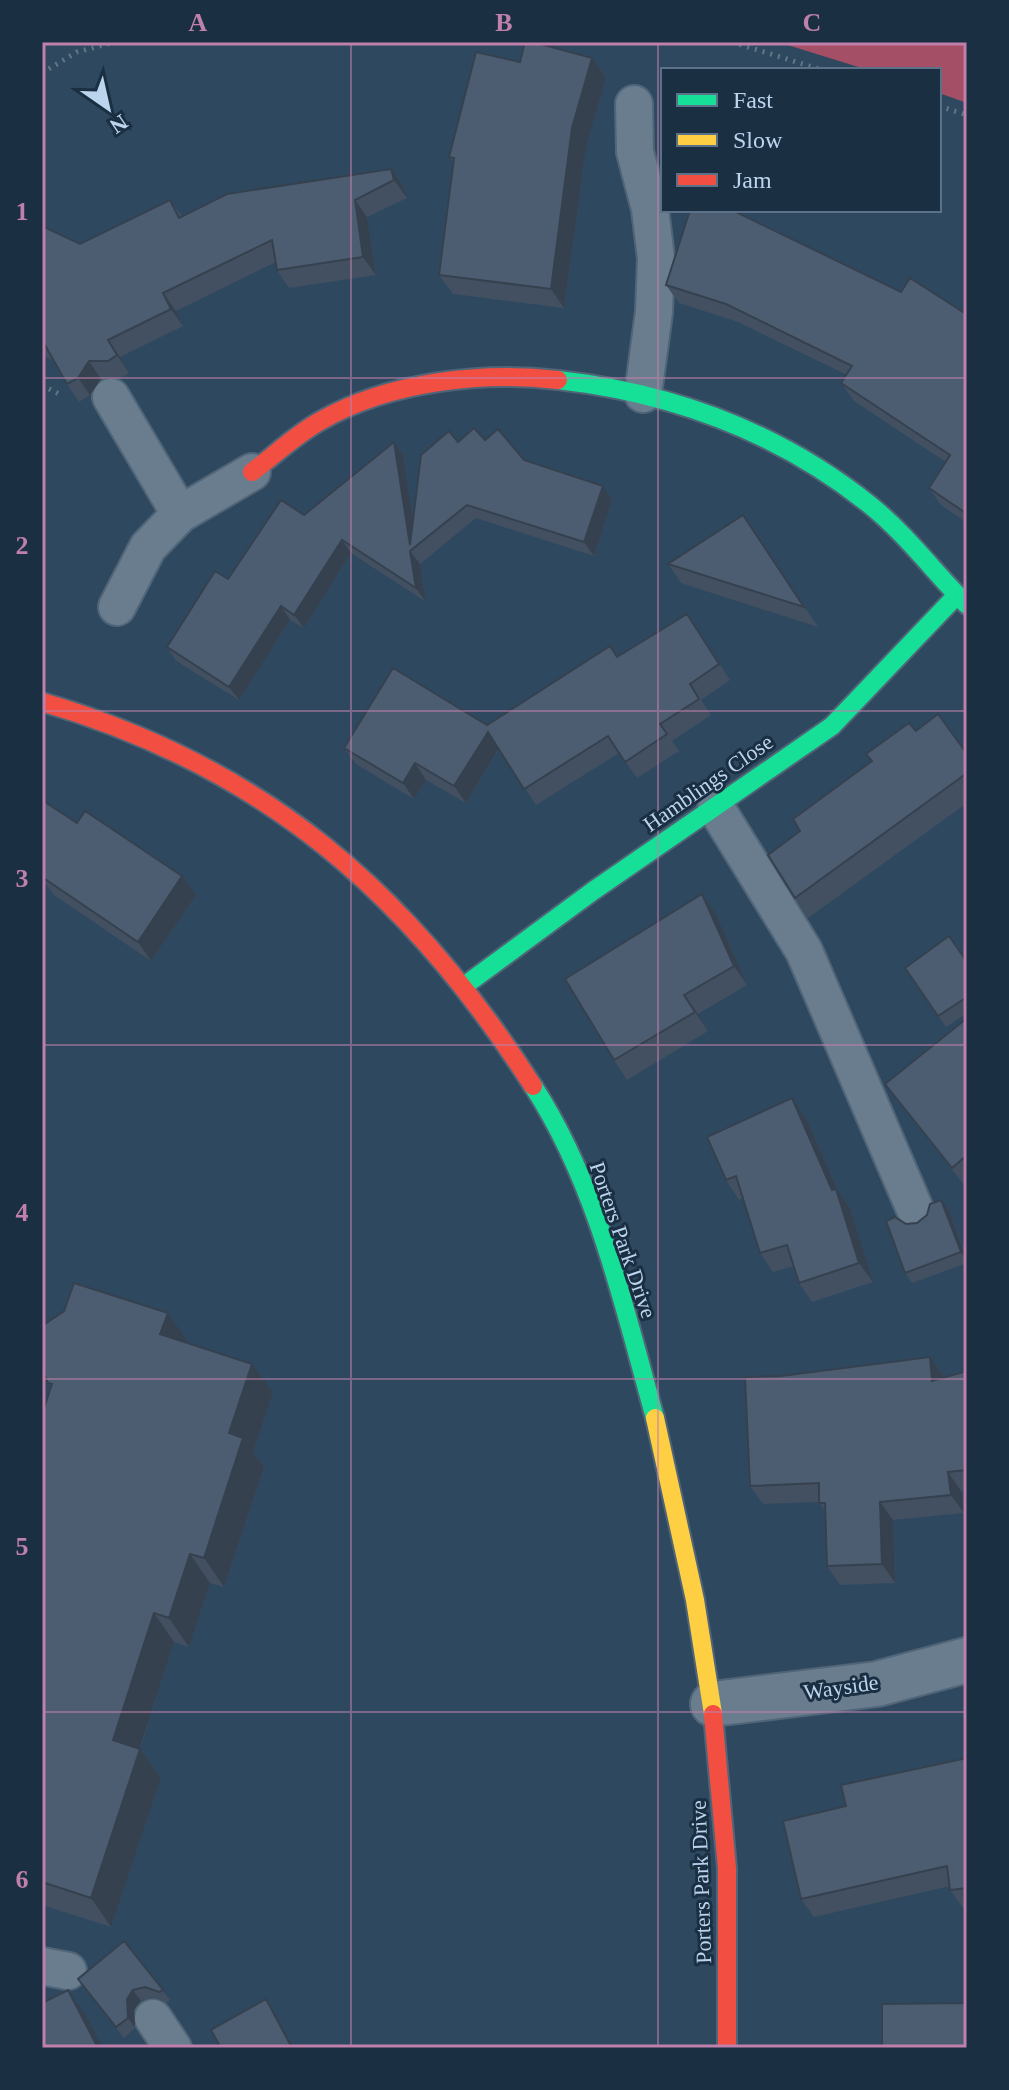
<svg xmlns="http://www.w3.org/2000/svg" width="1009" height="2090" viewBox="0 0 1009 2090" font-family="Georgia,serif">
<style>
.forest{fill:#a54f66}
.lines{fill:none;stroke-linecap:round;stroke-linejoin:round}
.lane-casing{stroke:#506578;stroke-width:40}
.street-casing{stroke:#506578;stroke-width:48}
.fast-casing{stroke:#506578;stroke-width:22}
.slow-casing{stroke:#506578;stroke-width:22}
.jam-casing{stroke:#506578;stroke-width:22}
.path{stroke:#647686;stroke-width:5;stroke-dasharray:2 6;stroke-linecap:butt}
.lane{stroke:#6a7d8e;stroke-width:36}
.street{stroke:#6a7d8e;stroke-width:44}
.fast{stroke:#16e098;stroke-width:18}
.slow{stroke:#ffcf43;stroke-width:18}
.jam{stroke:#f24e42;stroke-width:18}
.wall{fill:#425061}
.shaded-wall{fill:#36414f}
.building{fill:#4d5d71;stroke:#36414f;stroke-width:2}
.grid{fill:none;stroke:#bf80ac;stroke-width:2;stroke-opacity:0.55}
.labels{text-anchor:middle;dominant-baseline:central;stroke-width:6;stroke-linejoin:round;paint-order:stroke}
.street-label{font-size:22px;fill:#bcd5ee;stroke:#1b2f42}
.neatline{fill:none;stroke:#bf80ac;stroke-width:3}
.grid-label{font-size:26px;text-anchor:middle;font-weight:bold;fill:#bf80ac}
</style>
<rect width="100%" height="100%" fill="#2e495f"/>
<path class="forest" d="M 778,42 L 967,42 L 967,103 L 939,93 L 939,70 L 868,70 Z"/>
<g class="lines">
<g class="lane-casing">
<path id="lane" d="M 634,104 L 635,152 L 650,209 L 656,258 L 654,312 L 643,394
M 111,397 L 180,514
M 117,607 L 148,547 L 180,514 L 252,472
M 716,808 L 804,951 L 917,1214
M 42,1966 L 68,1971
M 153,2018 L 173,2048"/>
</g>
<g class="street-casing">
<path id="street" d="M 713,1704 L 877,1684 L 967,1660"/>
</g>
<g class="fast-casing">
<path id="fast" d="M 558,380 C 673,393 779,432 870,505 C 906,534 934,572 967,605
M 464,986 L 593,891 L 832,726 L 957,595
M 533,1086 C 597,1184 624,1307 655,1418"/>
</g>
<g class="slow-casing">
<path id="slow" d="M 655,1418 L 695,1600 L 713,1714"/>
</g>
<g class="jam-casing">
<path id="jam" d="M 252,472 C 275,455 296,434 322,420 C 389,382 482,371 558,380
M 42,702 C 265,767 409,893 533,1086
M 713,1714 L 727,1868 L 727,2048"/>
</g>
<path class="path" d="M 732,42 L 822,70
M 42,73 L 77,52 L 115,42
M 939,106 L 967,115
M 42,385 L 59,394"/>
<use href="#lane" class="lane"/>
<use href="#street" class="street"/>
<use href="#fast" class="fast"/>
<use href="#slow" class="slow"/>
<use href="#jam" class="jam"/>
</g>
<path class="wall" d="M 592,58 L 606,77 L 586,148 L 564,308 L 453,294 L 439,275 L 454,163 L 449,157 L 520,62 Z
M 391,169 L 403,186 L 407,198 L 367,217 L 376,275 L 289,288 L 277,270 L 276,262 L 176,311 L 183,326 L 120,357 L 129,373 L 120,378 L 101,379 L 90,395 L 79,402 L 67,384 L 54,361 L 42,355 L 42,226 L 80,244 L 170,200 L 182,216 Z
M 666,285 L 901,292 L 967,312 L 967,523 L 941,505 L 929,488 L 946,462 L 854,401 L 841,383 L 847,375 L 738,322 L 679,303 Z
M 485,440 L 524,460 L 603,486 L 612,500 L 594,556 L 476,518 L 420,564 L 426,602 L 351,553 L 304,628 L 290,620 L 239,700 L 176,661 L 167,647 L 228,579 L 394,442 L 403,455 L 413,519 L 458,442 Z
M 743,515 L 756,534 L 818,627 L 681,583 L 668,564 Z
M 698,631 L 730,680 L 701,700 L 711,715 L 672,741 L 679,751 L 637,778 L 619,753 L 536,805 L 499,749 L 466,803 L 426,780 L 414,799 L 356,764 L 344,748 L 487,725 L 618,657 Z
M 916,731 L 967,754 L 967,803 L 808,918 L 795,898 L 800,831 Z
M 42,800 L 77,823 L 196,895 L 151,961 L 54,895 L 42,879 Z
M 702,894 L 716,914 L 747,985 L 698,1014 L 708,1031 L 627,1080 L 614,1060 Z
M 967,961 L 967,1013 L 946,1027 L 905,968 Z
M 967,1020 L 967,1186 L 966,1187 L 899,1103 L 885,1084 Z
M 792,1098 L 806,1118 L 838,1191 L 850,1208 L 873,1282 L 812,1302 L 799,1283 L 794,1266 L 773,1272 L 760,1253 L 743,1198 L 739,1200 L 726,1180 Z
M 949,1210 L 967,1259 L 967,1263 L 912,1283 L 905,1273 L 906,1224 L 917,1223 Z
M 168,1313 L 187,1343 L 273,1393 L 253,1452 L 264,1467 L 224,1587 L 210,1583 L 189,1647 L 174,1642 L 140,1749 L 161,1778 L 111,1927 L 42,1905 L 42,1414 L 51,1387 L 48,1383 Z
M 930,1357 L 943,1375 L 943,1378 L 967,1371 L 967,1490 L 961,1491 L 964,1513 L 893,1520 L 895,1583 L 840,1585 L 827,1566 L 825,1511 L 819,1502 L 763,1504 L 750,1486 L 781,1376 Z
M 967,1758 L 967,1908 L 963,1908 L 950,1890 L 950,1886 L 814,1917 L 801,1899 L 846,1806 Z
M 124,1941 L 170,2000 L 167,2003 L 152,1997 L 141,2001 L 134,2009 L 135,2028 L 124,2038 L 78,1979 Z"/>
<path class="shaded-wall" d="M 592,58 L 606,77 L 586,148 L 564,308 L 551,289 L 572,128 Z
M 391,169 L 403,186 L 407,198 L 394,180 Z
M 355,200 L 367,217 L 376,275 L 363,257 Z
M 163,293 L 176,311 L 183,326 L 171,309 Z
M 108,340 L 120,357 L 129,373 L 117,355 Z
M 89,361 L 101,379 L 90,395 L 78,378 Z
M 394,442 L 403,455 L 417,545 L 410,545 Z
M 603,486 L 612,500 L 594,556 L 584,542 Z
M 342,540 L 351,553 L 304,628 L 294,615 Z
M 410,551 L 420,564 L 426,602 L 416,588 Z
M 281,606 L 290,620 L 239,700 L 229,687 Z
M 488,732 L 499,748 L 466,803 L 454,786 Z
M 415,763 L 426,780 L 414,799 L 403,783 Z
M 182,876 L 196,895 L 151,961 L 138,942 Z
M 702,894 L 716,914 L 747,985 L 734,966 Z
M 684,995 L 698,1014 L 708,1031 L 695,1012 Z
M 792,1098 L 806,1118 L 838,1191 L 850,1208 L 873,1282 L 859,1263 L 832,1190 Z
M 941,1200 L 949,1210 L 967,1261 L 961,1252 Z
M 168,1313 L 188,1342 L 181,1363 L 160,1334 Z
M 930,1357 L 943,1375 L 945,1399 L 932,1381 Z
M 252,1364 L 273,1393 L 253,1452 L 264,1467 L 224,1587 L 204,1558 L 229,1433 Z
M 948,1472 L 961,1491 L 964,1513 L 951,1495 Z
M 880,1502 L 893,1520 L 895,1583 L 882,1564 Z
M 190,1554 L 210,1583 L 189,1647 L 169,1618 Z
M 154,1613 L 174,1642 L 133,1769 L 113,1740 Z
M 140,1749 L 161,1778 L 111,1927 L 91,1898 Z
M 68,1990 L 86,2016 L 103,2048 L 98,2048 Z
M 133,1990 L 141,2001 L 134,2009 L 135,2028 L 128,2018 L 127,1999 Z
M 266,1999 L 273,2010 L 294,2048 L 292,2048 Z"/>
<path class="building" d="M 525,42 L 533,42 L 592,58 L 572,128 L 551,289 L 439,275 L 454,158 L 449,157 L 476,52 L 520,62 Z
M 391,169 L 394,180 L 355,200 L 363,257 L 277,270 L 272,240 L 163,293 L 171,309 L 108,340 L 117,355 L 108,361 L 89,361 L 78,378 L 67,384 L 45,345 L 42,344 L 42,226 L 80,244 L 170,200 L 179,218 L 227,194 Z
M 690,210 L 732,210 L 901,292 L 910,278 L 963,312 L 967,312 L 967,514 L 929,488 L 950,455 L 841,383 L 852,366 L 726,304 L 666,285 Z
M 474,428 L 485,440 L 498,429 L 524,460 L 603,486 L 584,542 L 467,505 L 410,551 L 416,588 L 342,540 L 294,615 L 281,606 L 229,687 L 167,647 L 215,571 L 228,579 L 281,500 L 304,515 L 394,442 L 410,545 L 421,455 L 449,431 L 458,442 Z
M 743,515 L 804,607 L 668,564 Z
M 687,614 L 719,664 L 690,684 L 699,699 L 660,724 L 667,734 L 625,762 L 608,736 L 524,789 L 488,732 L 454,786 L 415,763 L 403,783 L 344,748 L 393,668 L 487,725 L 610,646 L 617,657 Z
M 938,714 L 967,754 L 967,773 L 795,898 L 768,855 L 800,831 L 793,819 L 872,761 L 866,754 L 909,723 L 916,731 Z
M 42,800 L 77,823 L 85,811 L 182,876 L 138,942 L 42,877 L 42,874 L 44,871 L 42,869 Z
M 702,894 L 734,966 L 684,995 L 695,1012 L 614,1060 L 565,979 Z
M 949,936 L 967,962 L 967,997 L 938,1016 L 905,968 Z
M 966,1019 L 967,1155 L 952,1168 L 885,1084 Z
M 792,1098 L 832,1190 L 836,1189 L 859,1263 L 799,1283 L 787,1245 L 760,1253 L 736,1176 L 726,1180 L 707,1137 Z
M 941,1200 L 961,1252 L 905,1273 L 886,1221 L 895,1217 L 906,1224 L 917,1223 L 927,1215 L 930,1204 Z
M 74,1283 L 168,1313 L 160,1334 L 252,1364 L 229,1433 L 243,1438 L 204,1558 L 190,1554 L 169,1618 L 154,1613 L 113,1740 L 140,1749 L 91,1898 L 42,1882 L 42,1414 L 52,1384 L 48,1383 L 42,1370 L 42,1326 L 64,1311 Z
M 930,1357 L 932,1381 L 967,1371 L 967,1470 L 948,1472 L 951,1495 L 880,1502 L 882,1564 L 827,1566 L 825,1503 L 819,1503 L 819,1483 L 750,1486 L 745,1377 L 781,1376 Z
M 967,1758 L 967,1888 L 950,1890 L 947,1866 L 801,1899 L 783,1821 L 846,1806 L 841,1785 Z
M 124,1941 L 163,1990 L 159,1992 L 145,1987 L 133,1990 L 127,1999 L 128,2018 L 116,2027 L 78,1979 Z
M 68,1990 L 98,2048 L 42,2048 L 42,2003 Z
M 266,1999 L 292,2048 L 221,2048 L 211,2030 Z
M 967,2003 L 967,2048 L 882,2048 L 882,2004 Z"/>
<path class="grid" d="M 351,42 L 351,2048M 658,42 L 658,2048M 42,378 L 967,378M 42,711 L 967,711M 42,1045 L 967,1045M 42,1379 L 967,1379M 42,1712 L 967,1712"/>
<g class="labels">
<g class="street-label">
<text transform="translate(708 783) rotate(-35)">Hamblings Close</text>
<text transform="translate(623 1240) rotate(71)">Porters Park Drive</text>
<text transform="translate(841 1687) rotate(-8)">Wayside</text>
<text transform="translate(701 1882) rotate(-92)">Porters Park Drive</text>
</g>
</g>
<rect width="1009" height="2090" fill="none" stroke="#1b2f42" stroke-width="88"/>
<rect x="661" y="68" width="280" height="144" fill="#1b2f42" stroke="#5b7187" stroke-width="2"/>
<rect x="677" y="94" width="40" height="12" fill="#16e098" stroke="#5b7187" stroke-width="2"/>
<text x="733" y="108" font-size="24" fill="#bcd5ee">Fast</text>
<rect x="677" y="134" width="40" height="12" fill="#ffcf43" stroke="#5b7187" stroke-width="2"/>
<text x="733" y="148" font-size="24" fill="#bcd5ee">Slow</text>
<rect x="677" y="174" width="40" height="12" fill="#f24e42" stroke="#5b7187" stroke-width="2"/>
<text x="733" y="188" font-size="24" fill="#bcd5ee">Jam</text>
<g transform="translate(108 108) rotate(146)" stroke="#1b2f42" stroke-width="6" paint-order="stroke">
<path d="M0-6L14 30L0 20L-14 30Z" fill="#bcd5ee"/>
<text y="-12" font-size="22" font-weight="bold" text-anchor="middle" fill="#bcd5ee">N</text>
</g>
<rect x="44" y="44" width="921" height="2002" class="neatline"/>
<g class="grid-label">
<text x="198" y="31">A</text>
<text x="504" y="31">B</text>
<text x="812" y="31">C</text>
<text x="22" y="220">1</text>
<text x="22" y="554">2</text>
<text x="22" y="887">3</text>
<text x="22" y="1221">4</text>
<text x="22" y="1555">5</text>
<text x="22" y="1888">6</text>
</g>
</svg>
